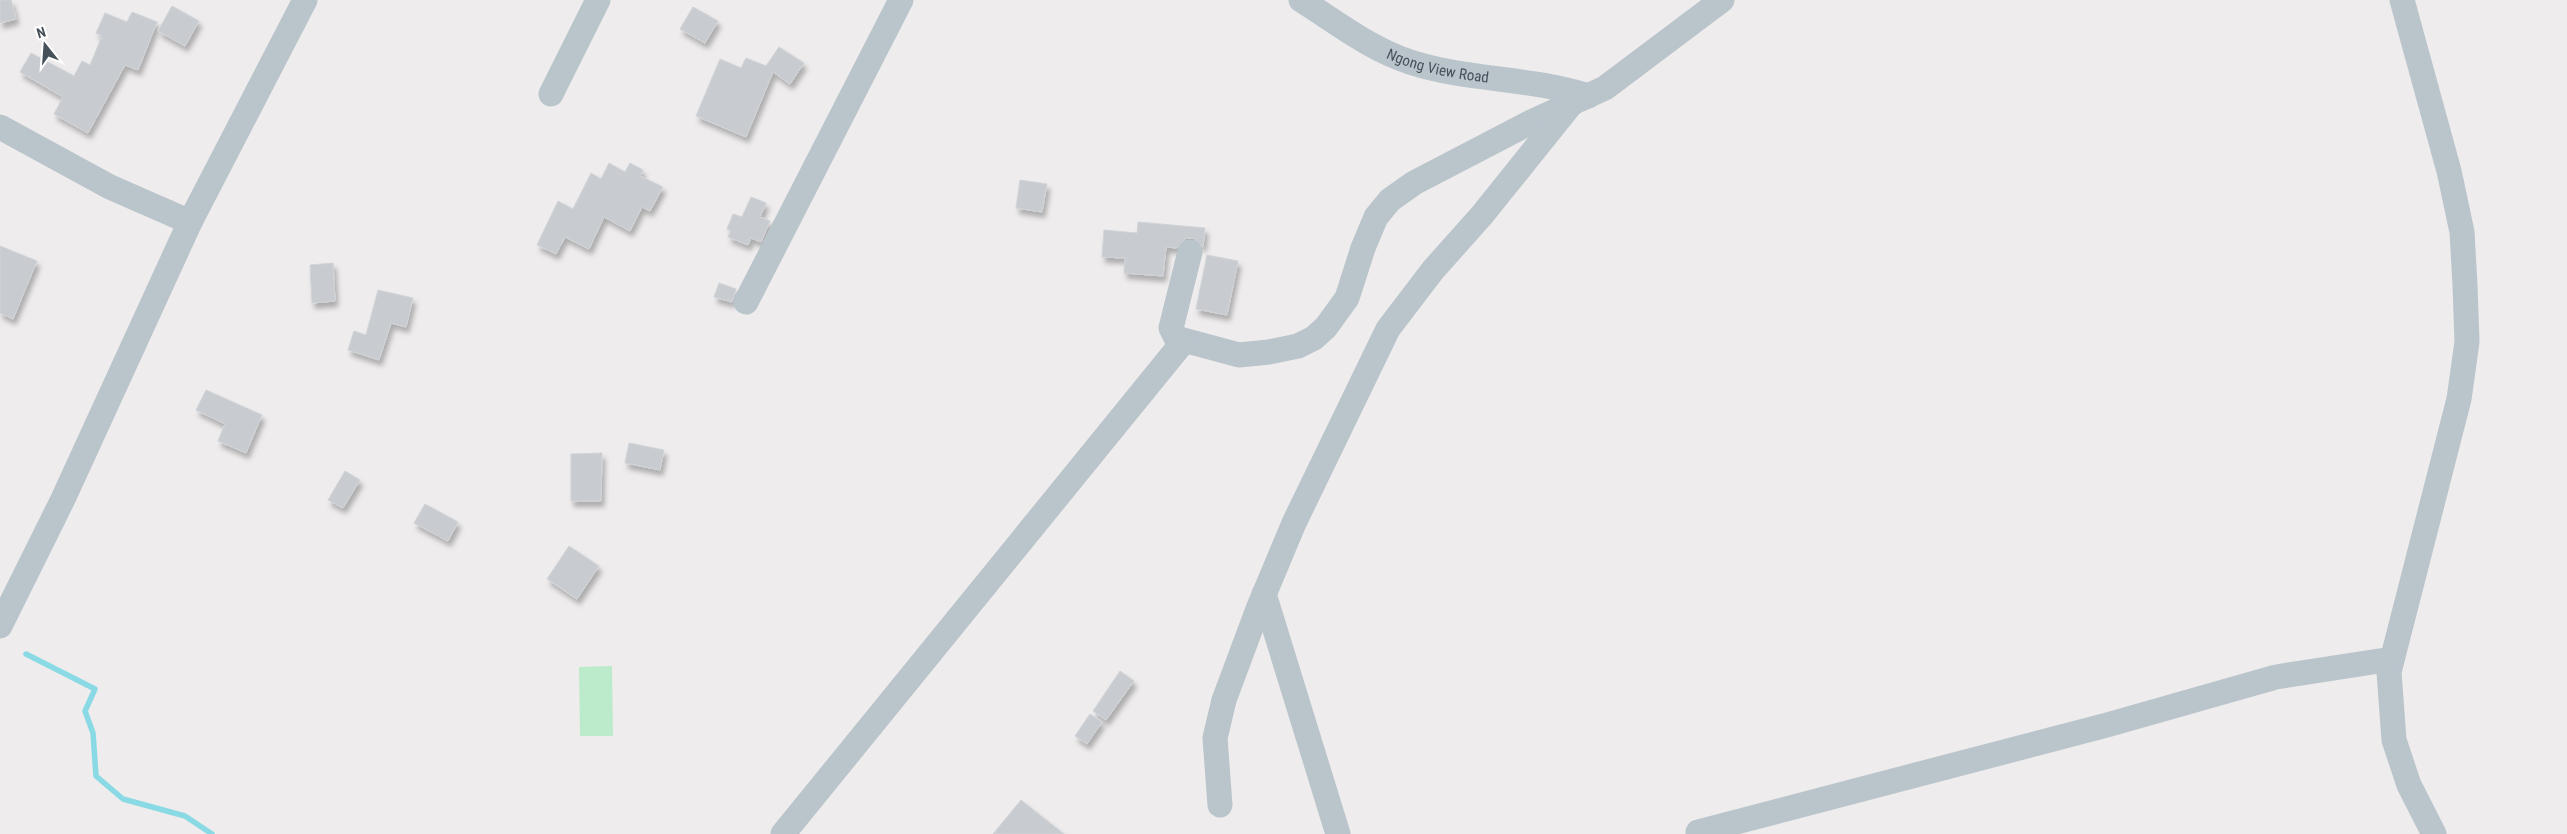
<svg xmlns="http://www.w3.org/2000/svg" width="2567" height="834" viewBox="0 0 2567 834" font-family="'Roboto Condensed',sans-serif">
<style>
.green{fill:#bbebca}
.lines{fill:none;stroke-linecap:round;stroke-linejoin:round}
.stream{stroke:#8adae6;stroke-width:5.5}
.building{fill:#c8cbd0;stroke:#d0d3d7;filter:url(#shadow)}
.minor{stroke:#bac4cb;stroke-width:25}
.labels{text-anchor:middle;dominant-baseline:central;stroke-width:4.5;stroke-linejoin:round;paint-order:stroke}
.street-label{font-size:15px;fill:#455058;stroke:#fff}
</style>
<defs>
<filter id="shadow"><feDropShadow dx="3" dy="5.5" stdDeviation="2.5" flood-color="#0004"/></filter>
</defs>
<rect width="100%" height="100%" fill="#eeecec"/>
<path class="green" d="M 612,666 L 613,736 L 580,736 L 579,667 Z"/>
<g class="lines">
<path class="stream" d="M 26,654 L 95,689 L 85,711 L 93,733 L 96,776 L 123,799 L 185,816 L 212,834"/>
</g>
<path class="building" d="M 0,0 L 11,0 L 16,19 L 0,23 Z
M 172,6 L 199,21 L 185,46 L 158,31 Z
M 693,7 L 718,21 L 705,43 L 680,29 Z
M 132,12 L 157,22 L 138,70 L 125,65 L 88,133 L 54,114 L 63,97 L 20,72 L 31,53 L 74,76 L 82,61 L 90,65 L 102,36 L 96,33 L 105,13 L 127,22 Z
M 779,47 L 804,63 L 790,84 L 773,72 L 746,137 L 696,116 L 720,59 L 741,68 L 746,58 L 766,66 Z
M 609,163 L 625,172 L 630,163 L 643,170 L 640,176 L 663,187 L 650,211 L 642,207 L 630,231 L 604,217 L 589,249 L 565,237 L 556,254 L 537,245 L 558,201 L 573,209 L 591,173 L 601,179 Z
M 1020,180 L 1047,184 L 1042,212 L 1016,208 Z
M 751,197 L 766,203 L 760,217 L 770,221 L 761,242 L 751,238 L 748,245 L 728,237 L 731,231 L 727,229 L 733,214 L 742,217 Z
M 1138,222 L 1205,228 L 1203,247 L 1193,238 L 1186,238 L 1177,248 L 1166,247 L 1163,276 L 1124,273 L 1125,258 L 1102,257 L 1104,230 L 1137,233 Z
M 0,246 L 37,261 L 13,319 L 0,313 Z
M 1207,255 L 1238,261 L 1227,315 L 1196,309 Z
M 333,263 L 335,301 L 312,303 L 310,265 Z
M 719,283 L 736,289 L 732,302 L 714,297 Z
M 378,290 L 413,298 L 406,327 L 391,323 L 379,360 L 348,350 L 354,331 L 366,335 Z
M 206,390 L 262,415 L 246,453 L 218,441 L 225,424 L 196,410 Z
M 629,443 L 664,450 L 660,470 L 625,463 Z
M 602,453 L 601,501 L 571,501 L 571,454 Z
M 345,471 L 360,480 L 343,508 L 328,500 Z
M 425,504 L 458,522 L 448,541 L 414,523 Z
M 569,546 L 599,566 L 577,599 L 547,579 Z
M 1120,671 L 1134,681 L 1106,720 L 1093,711 Z
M 1090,714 L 1102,722 L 1087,744 L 1075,736 Z
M 1021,800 L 1064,834 L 993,834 Z"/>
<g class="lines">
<g class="minor">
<path id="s1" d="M 1301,0 C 1336,22 1370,49 1410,62 C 1468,81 1530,77 1588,96"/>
<path d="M 2402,0 L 2449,171 L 2462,232 L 2465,285 L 2467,342 L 2459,399 L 2389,672 L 2394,740 L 2409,785 L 2434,834"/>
<path d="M 551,94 L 598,0"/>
<path d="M 0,127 L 110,187 L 190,222 L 305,0"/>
<path d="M 1190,252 L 1171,328 L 1176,338 L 1239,355 L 1269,352 L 1298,346 L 1314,338 L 1326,327 L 1347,298 L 1363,248 L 1376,217 L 1390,200 L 1414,183 L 1531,122 L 1605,88 L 1722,0"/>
<path d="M 746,302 L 901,0"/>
<path d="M 1264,594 L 1338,834"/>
<path d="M 0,626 L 63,499 L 190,222"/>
<path d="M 1220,805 L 1215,738 L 1224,700 L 1258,609 L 1294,523 L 1388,329 L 1433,270 L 1482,215 L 1572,103"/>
<path d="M 1698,832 L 2107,725 L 2276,677 L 2392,659"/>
<path d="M 783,834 L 1183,342"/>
</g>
</g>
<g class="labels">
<g class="street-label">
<text stroke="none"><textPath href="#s1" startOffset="154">Ngong View Road</textPath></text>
</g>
</g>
<g transform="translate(45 45) rotate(343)" stroke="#ffffff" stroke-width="4" paint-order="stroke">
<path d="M0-4L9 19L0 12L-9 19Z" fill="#455058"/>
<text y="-8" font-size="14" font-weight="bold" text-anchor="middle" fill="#455058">N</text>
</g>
</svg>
